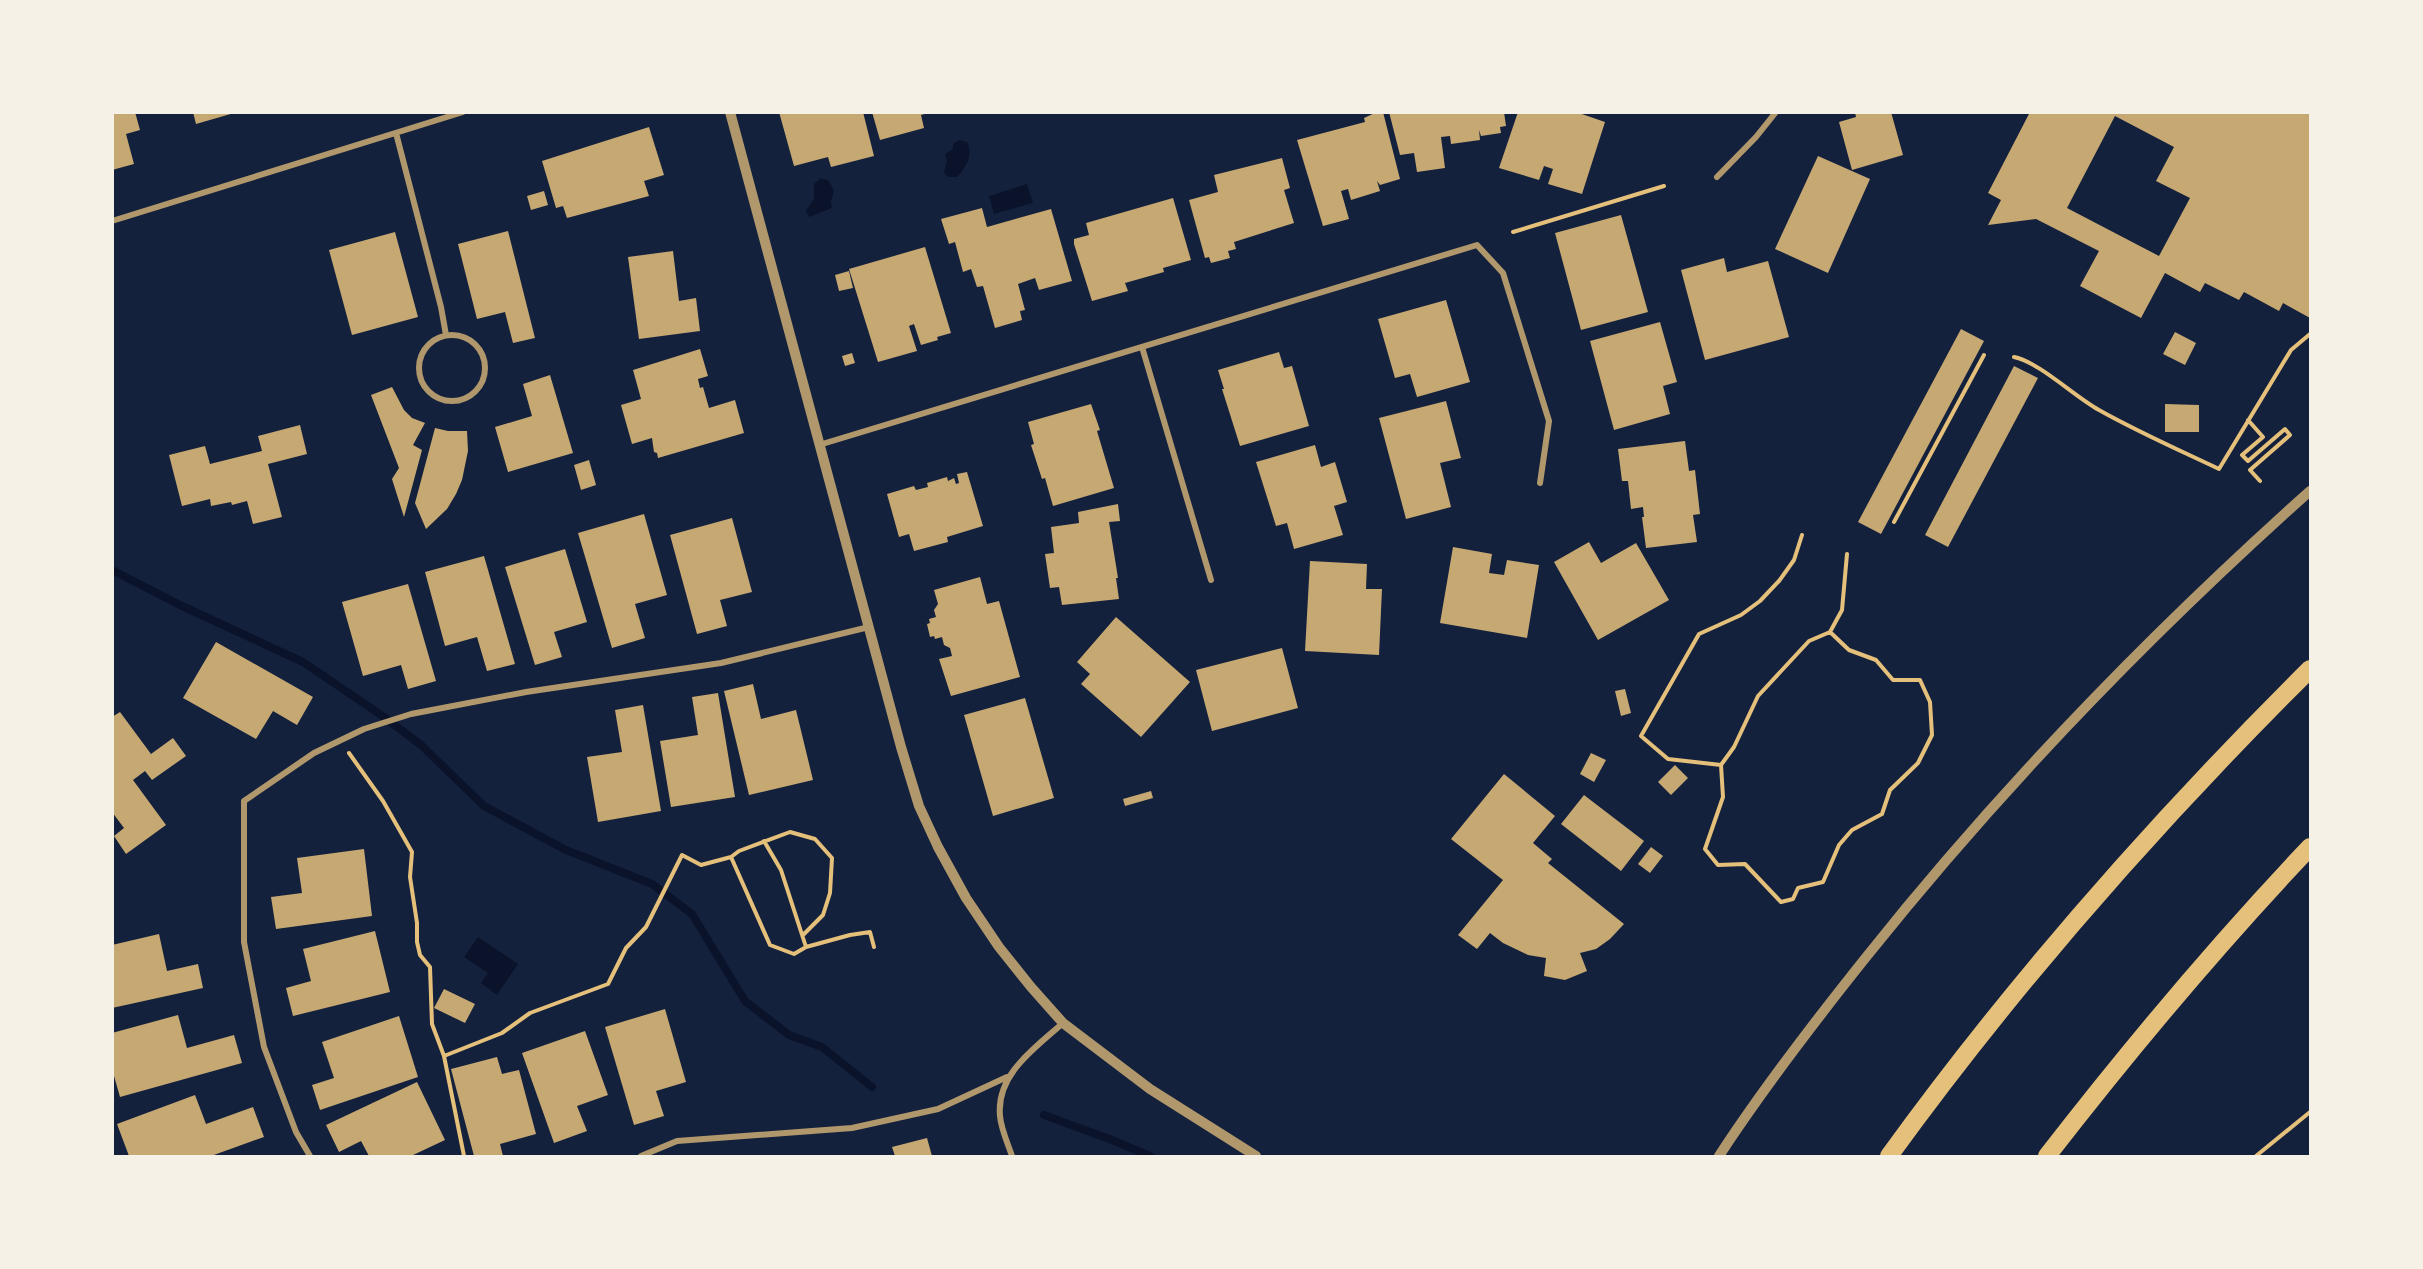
<svg xmlns="http://www.w3.org/2000/svg" width="2423" height="1269" viewBox="0 0 2423 1269" font-family="Manrope,sans-serif">
<style>
.water{fill:#0b132b}
.lines{fill:none;stroke-linecap:round;stroke-linejoin:round}
.stream{stroke:#0b132b;stroke-width:8}
.building{fill:#c6a872;fill-rule:evenodd}
.path{stroke:#e5c07b;stroke-width:4}
.minor{stroke:#b1986c;stroke-width:6}
.tertiary{stroke:#b1986c;stroke-width:10}
.motorway{stroke:#e5c07b;stroke-width:18}
</style>
<rect width="100%" height="100%" fill="#14213d"/>
<path class="water" d="M 959,140 L 967,142 C 974,155 966,167 957,177 L 948,177 L 944,173 L 947,160 L 945,154 L 953,149 L 953,144 Z
M 821,178 L 829,181 L 834,191 L 831,202 L 832,208 L 809,217 L 806,211 L 814,199 L 814,184 Z
M 1027,184 L 1033,203 L 994,214 L 989,196 Z
M 478,937 L 518,964 L 497,995 L 481,983 L 488,973 L 464,957 Z"/>
<g class="lines">
<path class="stream" d="M 112,570 L 180,605 L 303,662 L 384,717 L 421,745 L 484,806 L 566,850 L 652,884 L 692,914 L 745,1001 L 789,1035 L 822,1047 L 872,1087
M 1044,1115 L 1112,1140 L 1150,1156"/>
</g>
<path class="building" d="M 112,112 L 135,112 L 140,130 L 126,134 L 134,164 L 112,170 Z
M 193,112 L 234,112 L 234,113 L 196,124 Z
M 779,112 L 863,112 L 874,156 L 831,167 L 828,157 L 794,166 Z
M 872,112 L 928,112 L 928,113 L 921,115 L 924,128 L 880,140 Z
M 1377,112 L 1383,112 L 1400,179 L 1380,185 L 1377,181 L 1380,191 L 1351,200 L 1348,189 L 1341,191 L 1349,219 L 1323,226 L 1297,140 L 1365,122 L 1364,118 Z
M 1389,112 L 1504,112 L 1506,126 L 1500,127 L 1501,133 L 1481,136 L 1479,130 L 1480,140 L 1451,144 L 1450,136 L 1441,137 L 1445,168 L 1417,172 L 1414,153 L 1400,155 Z
M 1518,112 L 1576,112 L 1605,122 L 1582,194 L 1548,184 L 1553,169 L 1544,166 L 1539,180 L 1499,168 Z
M 1855,112 L 1891,112 L 1903,155 L 1852,170 L 1839,122 L 1856,117 Z
M 2030,112 L 2310,112 L 2310,318 L 2283,303 L 2279,311 L 2244,292 L 2239,300 L 2205,283 L 2200,292 L 2165,273 L 2141,318 L 2080,286 L 2099,251 L 2036,219 L 1988,225 L 2001,200 L 1988,193 ZM 2115,116 L 2174,147 L 2156,181 L 2190,198 L 2159,256 L 2067,208 Z
M 649,127 L 664,175 L 644,181 L 649,196 L 567,218 L 563,206 L 556,208 L 542,161 Z
M 1818,156 L 1870,179 L 1828,273 L 1775,249 Z
M 1282,158 L 1290,188 L 1284,190 L 1294,223 L 1234,242 L 1236,249 L 1228,251 L 1230,258 L 1211,263 L 1209,257 L 1205,258 L 1189,200 L 1218,192 L 1214,175 Z
M 544,191 L 548,205 L 531,210 L 527,196 Z
M 1173,198 L 1191,260 L 1163,268 L 1164,272 L 1125,283 L 1128,291 L 1092,301 L 1074,244 L 1074,239 L 1089,235 L 1086,223 Z
M 982,208 L 987,227 L 1051,209 L 1072,281 L 1039,290 L 1035,278 L 1018,284 L 1025,310 L 1020,311 L 1022,320 L 995,328 L 983,286 L 977,287 L 971,269 L 963,272 L 955,242 L 949,244 L 941,219 Z
M 1621,215 L 1648,312 L 1581,330 L 1555,233 Z
M 508,231 L 535,338 L 513,343 L 505,312 L 477,319 L 458,244 Z
M 395,232 L 418,317 L 352,335 L 329,250 Z
M 925,247 L 951,333 L 937,337 L 938,340 L 921,345 L 914,324 L 909,326 L 917,351 L 878,362 L 849,269 Z
M 673,251 L 679,301 L 696,298 L 700,331 L 639,339 L 628,257 Z
M 1724,258 L 1727,272 L 1768,261 L 1789,337 L 1705,360 L 1681,270 Z
M 849,271 L 853,288 L 839,291 L 835,275 Z
M 1446,300 L 1470,382 L 1417,397 L 1410,374 L 1395,378 L 1378,319 Z
M 1660,322 L 1677,382 L 1663,386 L 1670,414 L 1614,430 L 1590,341 Z
M 1961,329 L 1984,341 L 1881,534 L 1858,522 Z
M 2175,332 L 2196,343 L 2185,365 L 2163,354 Z
M 700,349 L 708,376 L 698,379 L 700,388 L 703,387 L 709,408 L 735,400 L 744,433 L 658,458 L 657,453 L 654,452 L 652,438 L 632,444 L 621,405 L 641,399 L 633,370 Z
M 1279,352 L 1284,368 L 1292,366 L 1309,426 L 1240,446 L 1222,389 L 1224,389 L 1218,370 Z
M 852,353 L 855,363 L 845,366 L 842,356 Z
M 2014,366 L 2038,378 L 1948,547 L 1925,535 Z
M 550,375 L 573,453 L 508,472 L 495,427 L 532,416 L 523,384 Z
M 392,387 L 404,410 L 412,418 L 425,423 L 413,445 L 422,450 L 404,517 L 392,479 L 399,468 L 371,395 Z
M 1446,401 L 1461,458 L 1440,463 L 1451,507 L 1406,519 L 1379,418 Z
M 1091,404 L 1100,430 L 1097,431 L 1114,488 L 1053,506 L 1045,478 L 1042,479 L 1031,445 L 1034,444 L 1028,422 Z
M 2165,404 L 2199,405 L 2199,432 L 2165,432 Z
M 300,425 L 307,454 L 268,464 L 282,517 L 253,524 L 247,501 L 232,505 L 231,502 L 211,506 L 210,499 L 182,506 L 169,455 L 205,446 L 210,464 L 262,451 L 258,436 Z
M 435,428 L 448,431 L 467,431 L 468,451 L 462,480 L 456,494 L 447,509 L 426,529 L 415,503 Z
M 1685,441 L 1689,471 L 1695,470 L 1700,514 L 1693,515 L 1697,542 L 1646,548 L 1642,517 L 1644,517 L 1643,507 L 1631,509 L 1628,481 L 1622,481 L 1618,449 Z
M 1315,445 L 1321,467 L 1335,462 L 1347,502 L 1334,506 L 1343,535 L 1294,549 L 1287,523 L 1276,526 L 1256,462 Z
M 589,460 L 596,485 L 581,490 L 574,465 Z
M 967,472 L 983,526 L 947,537 L 948,542 L 914,551 L 909,534 L 899,537 L 887,494 L 914,486 L 916,490 L 928,487 L 927,483 L 947,477 L 948,481 L 954,478 L 956,484 L 959,483 L 957,474 Z
M 1118,504 L 1120,521 L 1109,522 L 1118,578 L 1116,578 L 1119,599 L 1062,605 L 1059,587 L 1050,588 L 1045,554 L 1054,553 L 1051,527 L 1079,523 L 1078,512 Z
M 644,514 L 667,595 L 635,604 L 645,638 L 612,648 L 578,533 Z
M 732,518 L 752,592 L 720,600 L 727,626 L 697,634 L 670,535 Z
M 1589,542 L 1601,563 L 1636,543 L 1669,600 L 1598,640 L 1554,562 Z
M 1453,547 L 1492,554 L 1489,573 L 1504,575 L 1507,560 L 1539,565 L 1527,638 L 1440,623 Z
M 565,549 L 587,622 L 554,632 L 562,657 L 535,665 L 505,567 Z
M 484,556 L 515,664 L 487,671 L 477,637 L 445,646 L 425,572 Z
M 1310,561 L 1367,564 L 1366,589 L 1382,589 L 1379,655 L 1305,651 Z
M 980,577 L 987,604 L 999,601 L 1020,677 L 951,696 L 939,659 L 952,656 L 950,648 L 944,645 L 942,637 L 935,639 L 934,636 L 930,637 L 927,624 L 930,623 L 929,619 L 936,617 L 934,610 L 938,604 L 934,590 Z
M 408,584 L 436,681 L 408,689 L 401,665 L 363,676 L 342,602 Z
M 1116,617 L 1190,682 L 1141,737 L 1081,684 L 1090,674 L 1077,662 Z
M 216,642 L 313,697 L 297,725 L 273,711 L 256,739 L 183,698 Z
M 1282,648 L 1298,708 L 1212,731 L 1196,670 Z
M 753,684 L 761,719 L 796,710 L 813,780 L 749,795 L 724,691 Z
M 1625,689 L 1631,713 L 1621,716 L 1615,691 Z
M 718,693 L 735,797 L 671,807 L 660,741 L 698,735 L 692,697 Z
M 1025,698 L 1054,798 L 993,816 L 964,715 Z
M 643,705 L 661,811 L 598,822 L 587,757 L 622,752 L 615,710 Z
M 120,712 L 151,754 L 173,738 L 186,756 L 152,780 L 145,771 L 133,780 L 166,825 L 126,854 L 114,836 L 124,828 L 112,812 L 112,717 Z
M 1591,753 L 1606,760 L 1594,782 L 1580,774 Z
M 1675,765 L 1688,778 L 1671,795 L 1658,782 Z
M 1504,774 L 1555,816 L 1533,843 L 1552,859 L 1548,863 L 1624,924 L 1610,939 L 1596,949 L 1580,953 L 1587,971 L 1565,980 L 1544,976 L 1546,958 L 1528,955 L 1503,943 L 1490,933 L 1477,949 L 1458,935 L 1503,880 L 1451,839 Z
M 1151,791 L 1153,798 L 1125,806 L 1123,799 Z
M 1584,795 L 1644,841 L 1621,871 L 1561,824 Z
M 1651,847 L 1663,856 L 1650,873 L 1638,864 Z
M 364,849 L 372,916 L 276,929 L 271,897 L 302,893 L 297,858 Z
M 375,931 L 390,992 L 293,1016 L 286,988 L 311,981 L 303,949 Z
M 159,934 L 167,971 L 198,964 L 203,988 L 112,1008 L 112,945 Z
M 444,989 L 475,1004 L 465,1023 L 434,1008 Z
M 665,1009 L 686,1082 L 656,1091 L 664,1116 L 634,1125 L 605,1027 Z
M 178,1015 L 187,1048 L 234,1035 L 242,1063 L 120,1097 L 112,1069 L 112,1033 Z
M 399,1016 L 418,1077 L 320,1110 L 312,1085 L 334,1078 L 322,1042 Z
M 585,1031 L 608,1095 L 577,1106 L 587,1131 L 554,1143 L 522,1053 Z
M 497,1057 L 502,1074 L 519,1070 L 536,1134 L 500,1144 L 503,1156 L 474,1156 L 451,1069 Z
M 417,1082 L 445,1140 L 411,1156 L 369,1156 L 361,1141 L 339,1152 L 326,1125 Z
M 195,1095 L 206,1124 L 253,1107 L 264,1137 L 211,1156 L 129,1156 L 117,1124 Z
M 927,1138 L 932,1156 L 895,1156 L 892,1147 Z"/>
<g class="lines">
<path class="path" d="M 1513,232 L 1664,186
M 2014,357 C 2039,362 2075,397 2099,410 C 2138,432 2179,450 2219,469 L 2291,350 L 2310,334
M 2248,420 L 2263,437 L 2242,455 L 2248,461 L 2285,429 L 2290,435 L 2250,470 L 2260,481
M 1894,522 L 1984,355
M 1830,632 L 1849,650 L 1876,660 L 1893,680 L 1920,680 L 1930,702 L 1932,735 L 1918,763 L 1890,790 L 1882,814 L 1852,830 L 1839,845 L 1823,882 L 1798,888 L 1793,899 L 1781,902 L 1745,864 L 1718,865 L 1705,849 L 1723,797 L 1721,765 L 1734,747 L 1758,696 L 1809,641 L 1830,632 L 1842,610 L 1847,554
M 349,753 L 383,801 L 412,852 L 410,877 L 417,923 L 417,942 L 420,955 L 430,967 L 432,1024 L 444,1056 L 464,1156
M 1721,765 L 1668,759 L 1641,736 L 1699,634 L 1741,615 L 1760,601 L 1779,581 L 1794,560 L 1802,535
M 764,841 L 781,870 L 806,947 L 850,935 L 870,932 L 874,947
M 731,857 L 770,945 L 794,954 L 806,947
M 444,1056 L 502,1033 L 530,1013 L 608,984 L 626,948 L 646,927 L 682,855 L 701,865 L 731,857 L 739,851 L 790,832 L 815,839 L 832,858 L 830,893 L 823,915 L 804,934
M 2256,1156 L 2310,1112"/>
<path class="minor" d="M 396,133 L 441,307 L 446,335
M 1717,177 L 1756,137 L 1776,112
M 112,221 L 463,112
M419 368a33 33 0 1 1 66 0a33 33 0 1 1-66 0Z
M 1142,347 L 1211,580
M 819,445 L 1477,245 L 1503,273 L 1549,421 L 1540,483
M 310,1156 L 296,1132 L 264,1047 L 244,942 L 244,801 L 314,753 L 364,729 L 411,714 L 526,692 L 721,663 L 869,627
M 641,1156 L 677,1141 L 852,1128 L 938,1109 L 1007,1077
M 1012,1156 C 1008,1144 1001,1129 1000,1116 C 996,1074 1035,1048 1063,1023"/>
<path class="tertiary" d="M 730,112 L 901,747 L 919,806 L 938,847 L 966,898 L 999,947 L 1031,987 L 1063,1023 L 1150,1089 L 1256,1156
M 1719,1156 C 1764,1087 1815,1021 1867,956 C 2001,788 2150,634 2310,491"/>
<path class="motorway" d="M 1889,1156 C 2015,982 2157,821 2310,669
M 2047,1156 C 2130,1049 2217,945 2310,847"/>
</g>
<rect width="2423" height="1269" fill="none" stroke="#f6f1e7" stroke-width="228"/>
</svg>
